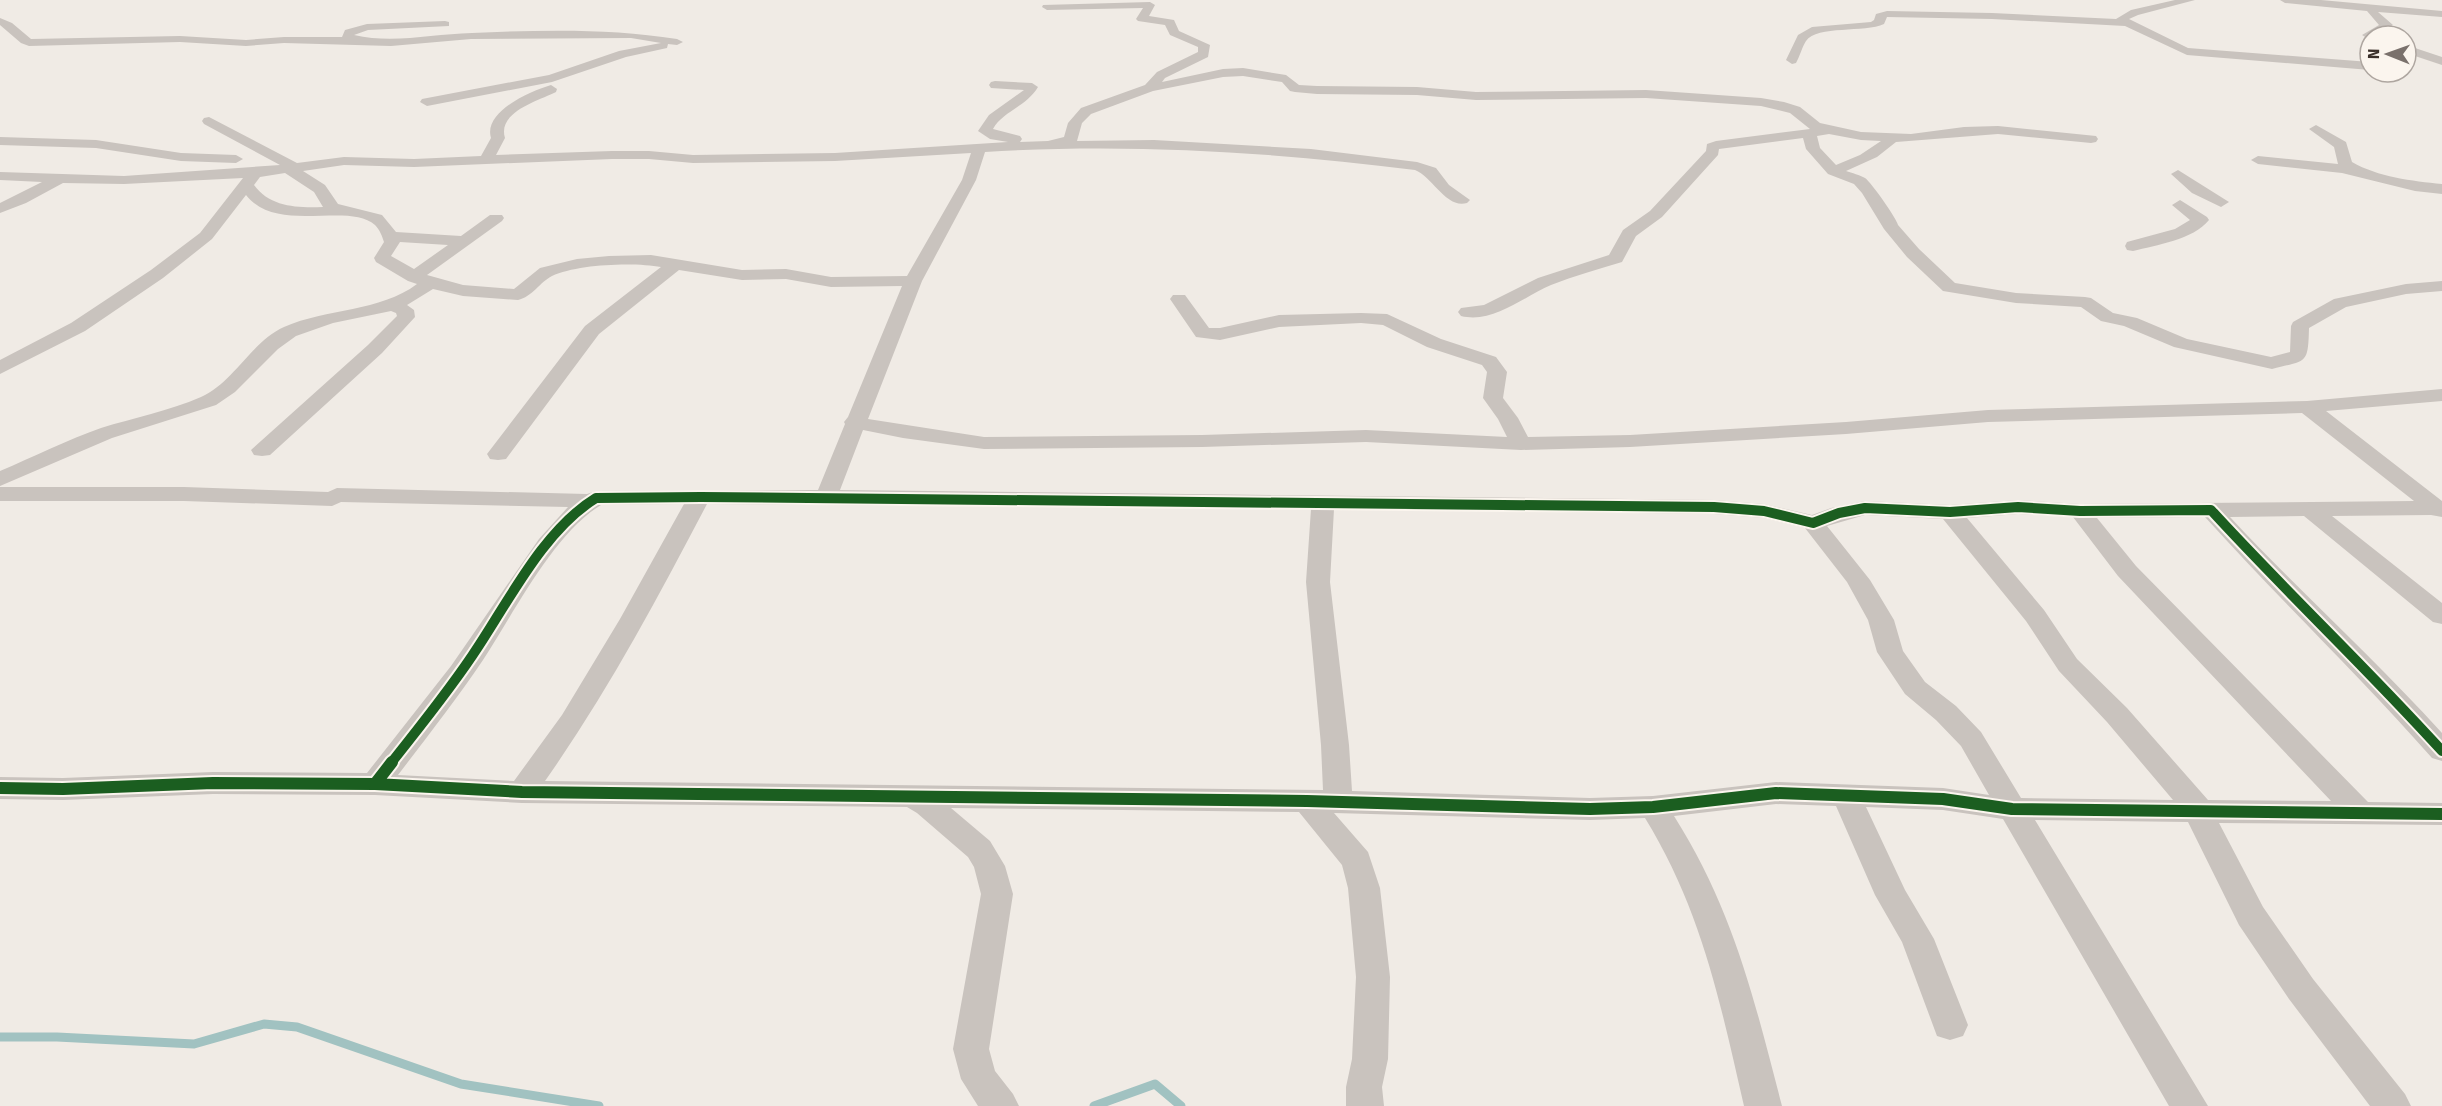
<svg xmlns="http://www.w3.org/2000/svg" width="2442" height="1106" viewBox="0 0 2442 1106" font-family="'Fira Sans',sans-serif">
<style>
.lines{fill:none;stroke-linecap:round;stroke-linejoin:round}
.stream{stroke:#a1c2c1;stroke-width:9}
.minor{fill:#c9c3be;fill-rule:evenodd}
.cycleway-far1-casing{stroke:#fbf5ee;stroke-width:14}
.cycleway-casing{stroke:#fbf5ee;stroke-width:16}
.cycleway-far1{stroke:#1b5e20;stroke-width:10}
.cycleway{stroke:#1b5e20;stroke-width:12}
</style>
<rect width="100%" height="100%" fill="#f0ebe5"/>
<g class="lines">
<path class="stream" d="M 0,1037 L 57,1037 L 194,1044 L 264,1024 L 297,1027 L 461,1084 L 599,1106
M 1094,1106 L 1155,1084 L 1181,1106"/>
<path class="minor" d="M 2175,0 L 2195,0 L 2138,15 L 2129,19 L 2188,48 L 2370,62 L 2370,70 L 2187,55 L 2125,26 L 1992,19 L 1887,17 L 1884,24 C 1865,33 1817,25 1806,41 C 1802,47 1800,56 1796,63 L 1792,64 L 1786,60 L 1798,35 L 1812,27 L 1871,22 L 1874,20 L 1876,14 L 1887,11 L 1992,13 L 2116,19 L 2131,10 Z
M 2280,0 L 2321,0 L 2442,11 L 2442,17 L 2378,12 L 2393,25 L 2375,36 L 2370,36 L 2370,40 L 2362,35 L 2379,25 L 2367,11 L 2285,3 Z
M 1150,2 L 1155,5 L 1149,16 L 1174,20 L 1179,31 L 1210,45 L 1208,57 L 1165,78 L 1162,82 L 1223,69 L 1243,68 L 1286,75 L 1299,85 L 1317,86 L 1417,87 L 1476,92 L 1646,90 L 1761,98 L 1784,102 L 1800,107 L 1820,123 L 1861,132 L 1911,134 L 1964,127 L 1998,126 L 2096,136 L 2098,139 L 2096,142 L 2091,143 L 1998,134 L 1896,142 L 1877,157 L 1846,171 C 1852,173 1860,175 1865,178 C 1871,182 1897,219 1898,225 L 1919,249 L 1955,283 L 2016,293 L 2085,297 L 2091,298 L 2113,313 L 2137,318 L 2187,339 L 2271,357 L 2290,352 L 2291,326 L 2293,322 L 2334,299 L 2406,284 L 2442,281 L 2442,291 L 2406,294 L 2346,307 L 2309,328 C 2308,365 2307,360 2272,369 L 2174,347 L 2124,326 L 2101,321 L 2081,307 L 2016,303 L 1943,291 L 1907,257 L 1884,229 L 1862,193 L 1854,184 L 1828,174 L 1806,149 L 1803,138 L 1719,149 L 1718,155 L 1662,217 L 1636,236 L 1622,262 C 1599,269 1574,276 1551,285 C 1523,297 1493,324 1461,316 L 1458,312 L 1461,308 L 1484,305 L 1538,278 L 1609,255 L 1623,230 L 1650,211 L 1706,151 L 1707,144 L 1716,141 L 1810,129 L 1790,113 L 1761,106 L 1646,98 L 1476,100 L 1417,95 L 1317,94 L 1295,92 L 1290,91 L 1282,82 L 1243,76 L 1223,77 L 1153,91 L 1091,114 L 1082,123 L 1077,141 L 1154,140 L 1311,149 L 1417,162 L 1436,168 L 1449,185 L 1470,200 L 1467,203 C 1446,209 1433,177 1415,170 C 1272,152 1129,143 985,152 L 976,180 L 922,281 L 868,419 L 984,437 L 1202,435 L 1366,430 L 1507,437 L 1498,419 L 1483,398 L 1487,372 L 1482,365 L 1427,347 L 1383,325 L 1361,323 L 1279,327 L 1220,340 L 1196,337 L 1170,299 L 1173,295 L 1185,295 L 1209,328 L 1220,328 L 1279,315 L 1361,313 L 1387,314 L 1441,339 L 1496,357 L 1507,372 L 1503,398 L 1518,418 L 1528,437 L 1630,435 L 1846,422 L 1988,410 L 2307,401 L 2442,389 L 2442,401 L 2326,411 L 2442,501 L 2442,517 L 2431,515 L 2332,516 L 2442,603 L 2442,624 L 2433,622 L 2304,516 L 2230,517 C 2299,591 2374,658 2442,733 L 2442,761 L 2432,758 C 2359,675 2279,599 2205,517 L 2097,518 L 2136,566 L 2368,802 L 2442,803 L 2442,825 L 2219,823 L 2263,907 L 2313,979 L 2405,1094 L 2411,1106 L 2370,1106 L 2289,999 L 2239,925 L 2188,822 L 2035,820 L 2208,1106 L 2169,1106 L 2003,819 L 1943,810 L 1866,807 L 1905,890 L 1934,939 L 1968,1025 L 1963,1036 L 1950,1040 L 1937,1036 L 1902,942 L 1875,895 L 1836,806 L 1776,804 L 1674,816 C 1734,911 1754,999 1782,1106 L 1744,1106 C 1720,1002 1702,911 1645,818 L 1590,820 L 1334,813 L 1368,852 L 1380,888 L 1390,977 L 1388,1059 L 1382,1087 L 1384,1106 L 1346,1106 L 1346,1087 L 1352,1059 L 1356,977 L 1348,888 L 1342,865 L 1299,812 L 951,808 L 990,841 L 1005,866 L 1013,894 L 989,1049 L 995,1071 L 1013,1094 L 1019,1106 L 978,1106 L 961,1079 L 953,1049 L 981,894 L 974,867 L 968,857 L 917,813 L 907,807 L 522,803 L 375,795 L 213,794 L 63,800 L 0,799 L 0,777 L 63,778 L 213,772 L 367,773 L 451,666 L 539,539 L 568,507 L 341,502 L 332,506 L 184,501 L 0,501 L 0,487 L 184,487 L 328,492 L 337,488 L 587,494 L 596,491 L 818,490 L 845,424 L 844,422 L 848,417 L 902,286 L 831,287 L 786,279 L 742,280 L 679,270 L 599,334 L 506,459 L 498,460 L 490,459 L 487,454 L 585,326 L 661,267 C 634,262 577,264 552,276 C 540,282 532,297 518,300 L 463,296 L 433,289 L 407,305 L 414,310 L 415,317 L 382,353 L 270,455 L 262,456 L 254,455 L 251,450 L 368,345 L 397,316 L 396,313 L 391,311 L 333,323 L 296,336 L 278,349 L 235,392 L 216,405 L 112,438 L 0,486 L 0,471 C 33,457 67,440 101,428 C 133,418 169,411 201,397 C 234,382 251,342 284,327 C 327,308 380,312 417,284 L 408,281 L 376,262 L 374,258 L 384,242 C 382,236 380,230 375,225 C 348,201 277,235 246,195 L 212,239 L 163,278 L 85,331 L 0,374 L 0,360 L 71,323 L 151,270 L 200,233 L 243,178 L 124,184 L 63,183 L 26,203 L 0,213 L 0,203 L 42,182 L 0,180 L 0,172 L 124,176 L 280,165 L 204,124 L 202,121 L 204,118 L 209,117 L 297,163 L 344,157 L 414,159 L 481,156 L 491,138 C 483,112 530,91 551,85 L 557,89 L 556,92 C 538,101 497,112 505,138 L 496,155 L 612,151 L 649,151 L 693,155 L 835,153 L 1008,142 L 990,139 L 978,131 L 989,115 L 1024,90 L 991,88 L 989,85 L 991,82 L 995,81 L 1032,83 L 1038,87 C 1026,107 1003,111 993,129 L 1020,136 L 1022,139 L 1020,142 L 1048,141 L 1064,137 L 1068,123 L 1081,108 L 1145,85 L 1157,72 L 1198,52 L 1198,47 L 1170,35 L 1165,25 L 1138,21 L 1136,19 L 1143,8 L 1047,10 L 1042,7 L 1043,5 ZM 1829,134 L 1861,140 L 1881,141 L 1860,155 L 1836,165 L 1820,148 L 1817,136 ZM 971,153 L 962,180 L 907,276 L 831,277 L 786,269 L 742,270 L 651,255 L 609,256 L 577,259 L 540,268 L 514,289 L 463,285 L 427,275 L 502,221 L 504,218 L 502,215 L 490,215 L 461,236 L 396,232 L 382,215 L 338,204 L 325,185 L 303,171 L 344,165 L 414,167 L 612,159 L 649,159 L 693,163 L 835,161 ZM 285,173 L 314,192 L 323,207 C 297,208 270,207 254,185 L 260,177 ZM 400,242 L 448,245 L 414,269 L 391,256 ZM 2302,413 L 2414,501 L 2080,504 L 2018,500 L 1950,505 L 1865,501 L 1831,508 L 1812,515 L 1764,504 L 1714,500 L 840,490 L 863,430 L 903,438 L 984,449 L 1202,447 L 1366,442 L 1521,450 L 1630,447 L 1846,434 L 1988,422 ZM 684,504 L 620,619 L 562,715 L 514,781 L 398,775 C 427,737 456,700 483,660 C 514,613 553,534 601,505 ZM 707,504 L 1311,509 L 1306,582 L 1321,745 L 1323,790 L 545,781 C 607,693 657,599 707,504 ZM 1334,509 L 1714,514 L 1764,518 L 1805,528 L 1847,582 L 1868,620 L 1877,652 L 1905,694 L 1936,720 L 1961,746 L 1989,795 L 1943,788 L 1776,782 L 1653,796 L 1590,798 L 1352,791 L 1349,745 L 1330,582 ZM 2018,514 L 2073,517 L 2118,576 L 2331,801 L 2208,800 L 2127,708 L 2077,659 L 2044,610 L 1967,518 ZM 1865,515 L 1943,519 L 2026,621 L 2059,671 L 2107,722 L 2173,800 L 2021,798 L 1981,732 L 1956,706 L 1925,682 L 1903,651 L 1894,620 L 1870,580 L 1827,526 Z
M 0,18 L 12,23 L 31,39 L 180,36 L 246,40 L 284,37 L 342,37 L 345,30 L 367,24 L 445,21 L 449,22 L 449,26 L 368,30 L 354,35 C 393,44 432,34 472,33 C 540,30 610,28 677,39 L 683,42 L 677,45 L 668,44 L 667,48 L 626,57 L 552,82 L 427,106 L 420,102 L 422,99 L 549,75 L 619,51 L 661,43 L 631,38 L 471,39 L 391,46 L 284,43 L 246,46 L 180,42 L 29,46 L 21,43 L 0,25 Z
M 2406,45 L 2442,57 L 2442,65 L 2406,53 Z
M 2316,125 L 2346,142 L 2352,162 C 2378,177 2412,181 2442,184 L 2442,194 L 2415,191 L 2342,173 L 2258,164 L 2251,160 L 2258,156 L 2338,164 L 2334,147 L 2309,129 Z
M 0,137 L 96,140 L 181,153 L 236,155 L 243,159 L 236,163 L 181,161 L 96,148 L 0,145 Z
M 2178,170 L 2229,202 L 2221,207 L 2192,193 L 2171,174 Z
M 2180,200 L 2207,217 L 2209,220 C 2193,240 2156,245 2133,251 L 2127,250 L 2125,246 L 2127,242 L 2175,229 L 2190,220 L 2172,205 Z"/>
<g class="cycleway-far1-casing">
<path id="cycleway-far1" d="M 391,763 C 419,728 447,693 472,656 C 507,605 542,531 596,498 L 701,497 L 1714,507 L 1764,511 L 1813,523 L 1839,513 L 1865,508 L 1950,512 L 2018,507 L 2080,511 L 2211,510 C 2286,592 2367,668 2442,751"/>
</g>
<g class="cycleway-casing">
<path id="cycleway" d="M 375,784 L 392,762
M 0,788 L 63,789 L 213,783 L 375,784 L 522,792 L 1307,801 L 1590,809 L 1653,807 L 1776,793 L 1943,799 L 2012,809 L 2442,814"/>
</g>
<use href="#cycleway-far1" class="cycleway-far1"/>
<use href="#cycleway" class="cycleway"/>
</g>
<g transform="translate(2388 54) rotate(271)"><circle r="28" fill="#fbf5ee" stroke="#aea6a0" stroke-width="1.5"/>
<path d="M0-4.5L10 22L0 15L-10 22Z" fill="#7a716c"/>
<text y="-9" font-size="16" font-weight="bold" text-anchor="middle" fill="#3b302b">N</text>
</g>
</svg>
